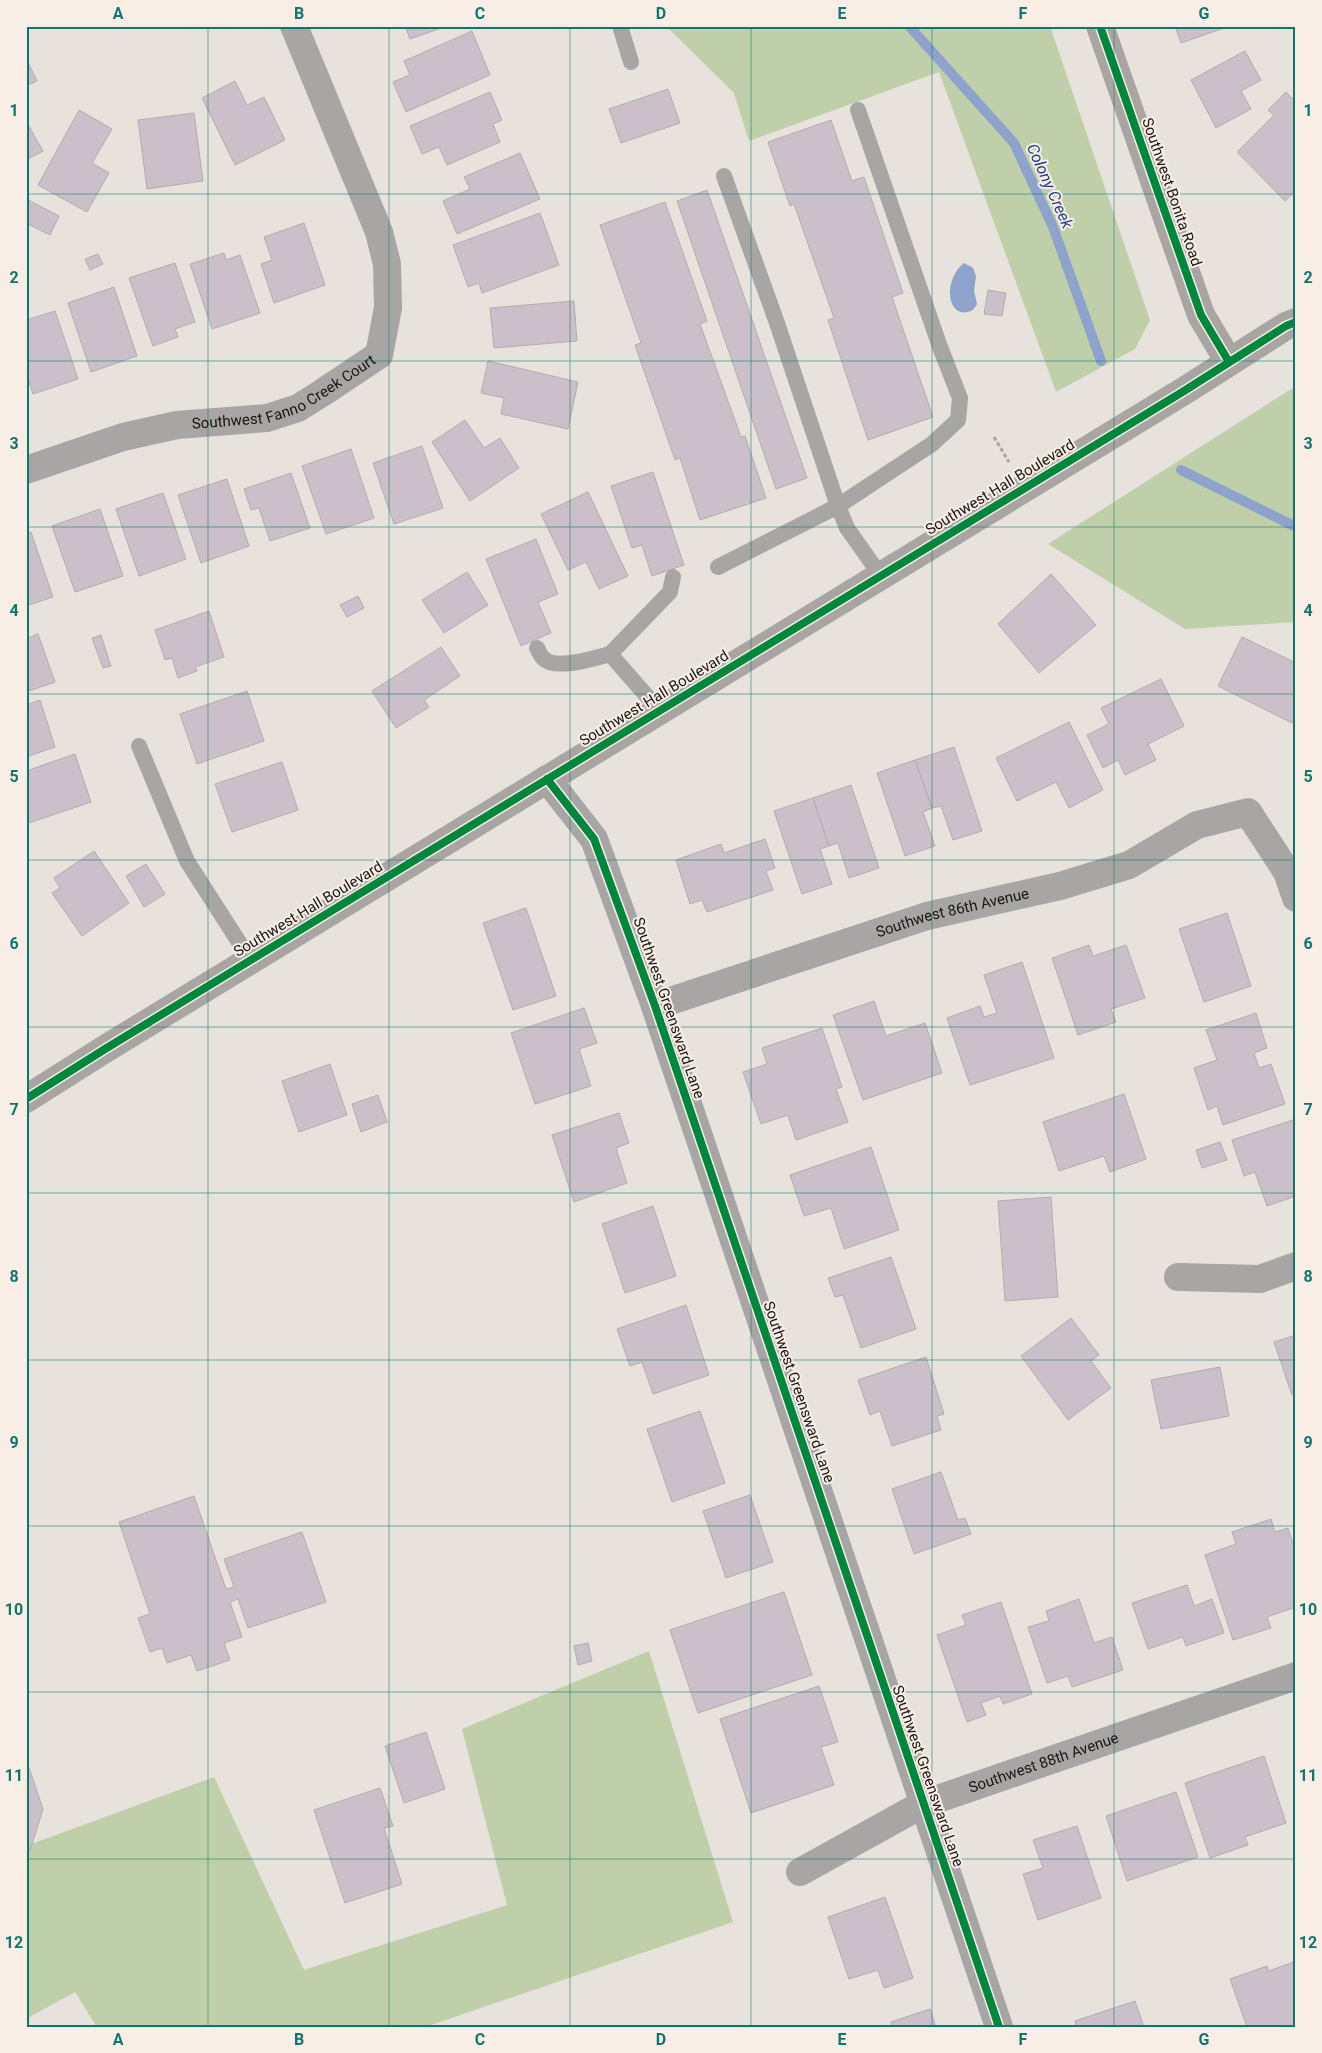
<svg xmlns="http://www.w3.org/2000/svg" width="1322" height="2053" viewBox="0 0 1322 2053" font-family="Roboto,sans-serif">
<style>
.forest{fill:#bfcfa9}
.water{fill:#8ea3cc}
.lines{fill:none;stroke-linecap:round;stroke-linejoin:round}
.stream{stroke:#8ea3cc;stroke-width:10}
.building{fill:#cbbfc9;stroke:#b2aeae}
.path{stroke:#aaa6a5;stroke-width:3;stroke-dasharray:4 2.5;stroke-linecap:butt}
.service{stroke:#a8a6a4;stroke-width:16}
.minor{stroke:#a8a6a4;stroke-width:28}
.secondary{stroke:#a8a5a2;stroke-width:28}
.cycleway-casing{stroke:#f9eee6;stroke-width:11}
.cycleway{stroke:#00873e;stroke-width:8}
.grid{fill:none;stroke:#0f766e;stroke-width:1;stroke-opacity:0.55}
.labels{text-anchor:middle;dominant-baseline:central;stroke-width:4;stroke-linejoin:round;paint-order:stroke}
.street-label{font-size:15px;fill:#191513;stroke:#f9eee6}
.water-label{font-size:16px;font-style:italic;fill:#1f438b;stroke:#f9eee6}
.neatline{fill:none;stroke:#0f766e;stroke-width:2}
.grid-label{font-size:16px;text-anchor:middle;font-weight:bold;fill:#0f766e}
</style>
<rect width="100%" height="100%" fill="#e8e2dd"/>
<path class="forest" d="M 666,26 L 1050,26 L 1150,320 L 1135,349 L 1056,392 L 939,72 L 749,141 L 734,93 Z
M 1296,386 L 1296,622 L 1185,629 L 1048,544 Z
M 649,1651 L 733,1922 L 425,2027 L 97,2027 L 75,1992 L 26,2019 L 26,1846 L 214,1777 L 304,1970 L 507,1905 L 462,1729 Z"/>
<path class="water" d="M 964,263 L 973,268 L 976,276 L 974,291 L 977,304 L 973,310 C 948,323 941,281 964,263 Z"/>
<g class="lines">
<path class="stream" d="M 909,26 L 1014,143 L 1053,227 L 1101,361
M 1181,470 L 1296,527"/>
</g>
<path class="building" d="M 405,26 L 447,26 L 410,39 Z
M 1175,26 L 1224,26 L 1224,28 L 1181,43 Z
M 472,31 L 490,75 L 406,112 L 393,82 L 410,75 L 404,61 Z
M 1245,51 L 1261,80 L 1241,91 L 1251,109 L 1216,128 L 1191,80 Z
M 26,58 L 37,81 L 26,86 Z
M 235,81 L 247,105 L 264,97 L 285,140 L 235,165 L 202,98 Z
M 668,89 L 680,123 L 621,143 L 609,109 Z
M 490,92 L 502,120 L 493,124 L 500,142 L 447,165 L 439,147 L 422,154 L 410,126 Z
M 1286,92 L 1296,102 L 1296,191 L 1285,201 L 1237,152 L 1274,115 L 1268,110 Z
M 79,110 L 112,129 L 92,163 L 109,173 L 87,212 L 38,185 Z
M 194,113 L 203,181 L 147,189 L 138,120 Z
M 831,120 L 852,181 L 864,177 L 903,293 L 892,297 L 933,417 L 868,440 L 828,320 L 834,318 L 794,204 L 790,206 L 768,142 Z
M 26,121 L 43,151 L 26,160 Z
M 520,153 L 540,199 L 457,234 L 443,201 L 470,189 L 464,177 Z
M 707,190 L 807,478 L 776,489 L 677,201 Z
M 28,200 L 59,216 L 50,235 L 26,223 L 26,204 Z
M 665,202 L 707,321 L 700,324 L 741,437 L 745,436 L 766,498 L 700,520 L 680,458 L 675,460 L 635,345 L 641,343 L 600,225 Z
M 540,213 L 559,265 L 482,293 L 479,283 L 468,287 L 453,245 Z
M 304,223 L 325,285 L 274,303 L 261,264 L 272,260 L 264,237 Z
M 224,253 L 226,260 L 240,255 L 260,313 L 212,329 L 190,264 Z
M 98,254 L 103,264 L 90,270 L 85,259 Z
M 175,263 L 195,322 L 175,329 L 178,337 L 153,346 L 129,278 Z
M 114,287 L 137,356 L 91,372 L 68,303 Z
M 988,290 L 1006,293 L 1002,316 L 984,314 Z
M 574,301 L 577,341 L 494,348 L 490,308 Z
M 55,311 L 78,379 L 33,394 L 26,373 L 26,320 Z
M 488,361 L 578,382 L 568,429 L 501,414 L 504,398 L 481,393 Z
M 465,420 L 484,448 L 500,438 L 519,468 L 470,501 L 432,442 Z
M 422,446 L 443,508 L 394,524 L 373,463 Z
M 351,449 L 374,518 L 326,534 L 302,466 Z
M 653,472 L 684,565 L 652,576 L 642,545 L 632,548 L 611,486 Z
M 291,473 L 310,528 L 270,541 L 259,508 L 251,510 L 244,489 Z
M 227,479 L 249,546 L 201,563 L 178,495 Z
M 588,492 L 628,576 L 599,589 L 586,562 L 568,570 L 541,514 Z
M 163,493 L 186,559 L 139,576 L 116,509 Z
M 100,509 L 123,576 L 75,592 L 52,526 Z
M 31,532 L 53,597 L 26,606 L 26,533 Z
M 536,539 L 558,594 L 538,602 L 551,633 L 521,646 L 486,559 Z
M 467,572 L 488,605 L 444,633 L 422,600 Z
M 1051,574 L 1096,625 L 1039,673 L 998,624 Z
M 358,596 L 364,608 L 347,617 L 340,605 Z
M 209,611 L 224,657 L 195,667 L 197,671 L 178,678 L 172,658 L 165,660 L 155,630 Z
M 38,634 L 55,682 L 26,692 L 26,639 Z
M 101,635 L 111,666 L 103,668 L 92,638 Z
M 1242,637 L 1296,663 L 1296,715 L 1292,723 L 1218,686 Z
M 441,647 L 460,676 L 424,700 L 429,707 L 396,728 L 372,691 Z
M 1161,679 L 1184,726 L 1148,744 L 1156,760 L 1125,775 L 1118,760 L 1103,768 L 1087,735 L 1109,724 L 1101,708 Z
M 247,691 L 264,741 L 197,764 L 180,714 Z
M 40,700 L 55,747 L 26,757 L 26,705 Z
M 1069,722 L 1103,790 L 1069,808 L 1056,782 L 1017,801 L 996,758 Z
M 954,747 L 982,831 L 953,840 L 941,806 L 932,808 L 915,760 Z
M 75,754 L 91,802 L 26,824 L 26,771 Z
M 915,760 L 932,808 L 923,812 L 935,846 L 905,856 L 877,773 Z
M 282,762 L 298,810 L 232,832 L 215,784 Z
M 851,785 L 879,868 L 849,878 L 838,843 L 829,846 L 813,798 Z
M 813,798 L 829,846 L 820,849 L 832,884 L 802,894 L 774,811 Z
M 765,839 L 775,868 L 766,871 L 773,890 L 707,912 L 702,900 L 690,904 L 676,860 L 721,844 L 724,853 Z
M 94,851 L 129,903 L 82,936 L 52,893 L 60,888 L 54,878 Z
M 146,864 L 165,894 L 144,907 L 126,876 Z
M 526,908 L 556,996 L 513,1010 L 483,923 Z
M 1227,913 L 1251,986 L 1204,1002 L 1179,929 Z
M 1089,945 L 1093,956 L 1126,945 L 1145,998 L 1111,1009 L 1116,1022 L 1078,1035 L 1052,958 Z
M 1022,962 L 1054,1058 L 970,1085 L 947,1018 L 980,1006 L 984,1017 L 997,1013 L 984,975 Z
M 874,1001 L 886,1036 L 925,1023 L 942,1073 L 863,1100 L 833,1015 Z
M 584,1008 L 597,1043 L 579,1049 L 591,1086 L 535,1104 L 511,1033 Z
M 1256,1013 L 1267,1048 L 1254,1053 L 1259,1068 L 1271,1064 L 1285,1104 L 1223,1125 L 1217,1106 L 1208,1110 L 1194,1068 L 1217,1060 L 1206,1030 Z
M 822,1028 L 842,1087 L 836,1089 L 848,1122 L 796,1140 L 788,1115 L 761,1124 L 743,1072 L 767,1064 L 762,1048 Z
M 330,1064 L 347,1115 L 299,1132 L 282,1081 Z
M 1124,1094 L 1146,1159 L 1110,1172 L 1104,1156 L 1059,1171 L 1043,1122 Z
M 378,1095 L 387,1122 L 361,1132 L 352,1104 Z
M 619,1113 L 629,1143 L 616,1148 L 627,1183 L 574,1202 L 552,1135 Z
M 1296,1119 L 1296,1196 L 1267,1206 L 1255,1172 L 1244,1176 L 1232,1140 Z
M 1220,1142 L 1227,1160 L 1202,1168 L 1196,1150 Z
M 871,1147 L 899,1230 L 844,1249 L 831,1208 L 804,1216 L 790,1175 Z
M 1051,1197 L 1058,1297 L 1005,1301 L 998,1201 Z
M 653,1206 L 676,1276 L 625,1293 L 602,1224 Z
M 891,1257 L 916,1329 L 861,1348 L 843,1295 L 835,1297 L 828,1278 Z
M 686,1305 L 709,1375 L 653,1394 L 642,1362 L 630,1366 L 617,1329 Z
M 1071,1318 L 1099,1355 L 1091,1361 L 1111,1388 L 1068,1420 L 1021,1356 Z
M 1296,1335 L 1296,1394 L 1292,1395 L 1274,1342 Z
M 926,1357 L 944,1414 L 937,1416 L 941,1430 L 892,1446 L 880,1411 L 870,1415 L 858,1380 Z
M 1220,1367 L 1229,1416 L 1161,1429 L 1151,1380 Z
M 700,1411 L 725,1483 L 672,1502 L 647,1429 Z
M 941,1472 L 958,1520 L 965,1518 L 971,1534 L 914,1554 L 892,1489 Z
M 750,1495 L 773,1562 L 726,1578 L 703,1511 Z
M 194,1496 L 226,1589 L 234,1587 L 224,1559 L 302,1532 L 326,1602 L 248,1628 L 238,1599 L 230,1602 L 242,1637 L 224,1643 L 230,1660 L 197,1671 L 191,1655 L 167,1663 L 162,1648 L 150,1652 L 138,1618 L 150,1614 L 119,1522 Z
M 1271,1519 L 1275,1532 L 1288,1528 L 1296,1552 L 1296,1607 L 1267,1617 L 1271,1628 L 1233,1640 L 1205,1555 L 1236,1544 L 1232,1532 Z
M 1187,1585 L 1194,1606 L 1212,1599 L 1224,1633 L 1186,1646 L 1183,1637 L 1148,1649 L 1132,1603 Z
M 784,1592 L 812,1675 L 698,1713 L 670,1630 Z
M 1079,1599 L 1094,1643 L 1112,1637 L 1123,1670 L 1072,1687 L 1068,1676 L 1047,1683 L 1028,1627 L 1049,1621 L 1046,1611 Z
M 1001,1602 L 1032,1694 L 1003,1704 L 1000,1696 L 981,1703 L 986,1715 L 967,1722 L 937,1635 L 966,1625 L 962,1615 Z
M 588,1643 L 592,1661 L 578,1665 L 574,1646 Z
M 819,1686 L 838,1742 L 821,1747 L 834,1785 L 751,1813 L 720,1719 Z
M 426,1732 L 445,1789 L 404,1803 L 385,1746 Z
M 1264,1756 L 1286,1823 L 1245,1837 L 1248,1845 L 1210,1858 L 1185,1783 Z
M 26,1767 L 29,1768 L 43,1809 L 30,1851 L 26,1850 Z
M 380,1788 L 393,1826 L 384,1828 L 402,1884 L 345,1903 L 314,1810 Z
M 1176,1792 L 1198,1857 L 1127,1881 L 1106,1816 Z
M 1077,1826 L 1101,1898 L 1038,1920 L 1023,1874 L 1043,1868 L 1033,1840 Z
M 885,1897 L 913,1978 L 884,1988 L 878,1970 L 849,1979 L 828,1917 Z
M 1296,1961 L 1296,2027 L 1247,2027 L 1230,1979 L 1267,1966 L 1269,1971 Z
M 1135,2001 L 1144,2027 L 1076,2027 L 1075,2021 Z
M 930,2009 L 936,2027 L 892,2027 L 891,2022 Z"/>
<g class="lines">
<path class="path" d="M 994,437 L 1009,462"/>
<path class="service" d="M 620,26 L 631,62
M 858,110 L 940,347 L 960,398 L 958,420 L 932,444 L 838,506 L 847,528 L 881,576
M 718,567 L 838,506 L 777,323 L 724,176
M 537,648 C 539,651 540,655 543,658 C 555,671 595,658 610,654
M 660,711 L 610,654 L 670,592 L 673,577
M 139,746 L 187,861 L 251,961"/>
<g class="minor">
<path id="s1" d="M 26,470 L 123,437 L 177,425 L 267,418 L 298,408 L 322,393 L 379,355 L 388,308 L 387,264 L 379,232 L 294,26"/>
<path d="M 547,779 L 594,839 L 655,1006 L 999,2027"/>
<path id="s2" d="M 655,1006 L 927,916 L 1060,886 L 1129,865 L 1197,825 L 1248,812 L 1287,872 L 1296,898"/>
<path d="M 1178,1277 L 1260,1279 L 1296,1266"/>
<path id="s3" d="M 800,1872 L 923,1804 L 1296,1676"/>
</g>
<path class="secondary" d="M 1100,26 L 1201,315 L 1229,362
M 26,1099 L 105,1049 L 1184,391 L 1286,326 L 1296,322"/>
<g class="cycleway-casing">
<path id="cycleway" d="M 1100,26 L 1201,315 L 1229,362
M 547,779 L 594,839 L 655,1006 L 999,2027
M 26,1099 L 105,1049 L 1184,391 L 1286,326 L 1296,322"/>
</g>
<use href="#cycleway" class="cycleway"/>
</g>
<path class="grid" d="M 208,26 L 208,2027M 389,26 L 389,2027M 570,26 L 570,2027M 751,26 L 751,2027M 932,26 L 932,2027M 1114,26 L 1114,2027M 26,194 L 1296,194M 26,361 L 1296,361M 26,527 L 1296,527M 26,694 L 1296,694M 26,860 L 1296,860M 26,1027 L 1296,1027M 26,1193 L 1296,1193M 26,1360 L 1296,1360M 26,1526 L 1296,1526M 26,1692 L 1296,1692M 26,1859 L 1296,1859"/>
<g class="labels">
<g class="street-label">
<text transform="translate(1172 192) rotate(71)">Southwest Bonita Road</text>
<text stroke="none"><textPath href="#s1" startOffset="272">Southwest Fanno Creek Court</textPath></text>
<text transform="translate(1000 487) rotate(-31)">Southwest Hall Boulevard</text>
<text transform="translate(654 698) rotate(-31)">Southwest Hall Boulevard</text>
<text transform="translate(308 909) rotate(-31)">Southwest Hall Boulevard</text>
<text stroke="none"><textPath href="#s2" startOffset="312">Southwest 86th Avenue</textPath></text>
<text transform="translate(669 1008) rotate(71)">Southwest Greensward Lane</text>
<text transform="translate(799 1392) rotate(71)">Southwest Greensward Lane</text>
<text stroke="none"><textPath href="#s3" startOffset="268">Southwest 88th Avenue</textPath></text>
<text transform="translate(928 1776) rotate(71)">Southwest Greensward Lane</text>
</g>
<g class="water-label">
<text transform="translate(1050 186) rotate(66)">Colony Creek</text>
</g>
</g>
<rect width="1322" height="2053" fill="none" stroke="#f9eee6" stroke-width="55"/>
<rect x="28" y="28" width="1266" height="1998" class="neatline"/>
<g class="grid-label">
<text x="118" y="19">A</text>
<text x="299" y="19">B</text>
<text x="480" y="19">C</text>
<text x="661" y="19">D</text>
<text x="842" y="19">E</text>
<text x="1023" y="19">F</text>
<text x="1204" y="19">G</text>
<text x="14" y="116">1</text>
<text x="1308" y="116">1</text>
<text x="14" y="283">2</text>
<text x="1308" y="283">2</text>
<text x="14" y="449">3</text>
<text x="1308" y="449">3</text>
<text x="14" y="616">4</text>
<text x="1308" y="616">4</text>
<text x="14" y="782">5</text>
<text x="1308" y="782">5</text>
<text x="14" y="949">6</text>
<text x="1308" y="949">6</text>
<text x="14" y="1115">7</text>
<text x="1308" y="1115">7</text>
<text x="14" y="1282">8</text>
<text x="1308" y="1282">8</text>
<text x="14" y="1448">9</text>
<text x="1308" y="1448">9</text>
<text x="14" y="1615">10</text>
<text x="1308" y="1615">10</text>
<text x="14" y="1781">11</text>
<text x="1308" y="1781">11</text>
<text x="14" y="1948">12</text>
<text x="1308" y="1948">12</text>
<text x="118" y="2045">A</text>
<text x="299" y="2045">B</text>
<text x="480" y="2045">C</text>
<text x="661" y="2045">D</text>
<text x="842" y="2045">E</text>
<text x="1023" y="2045">F</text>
<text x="1204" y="2045">G</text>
</g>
</svg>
